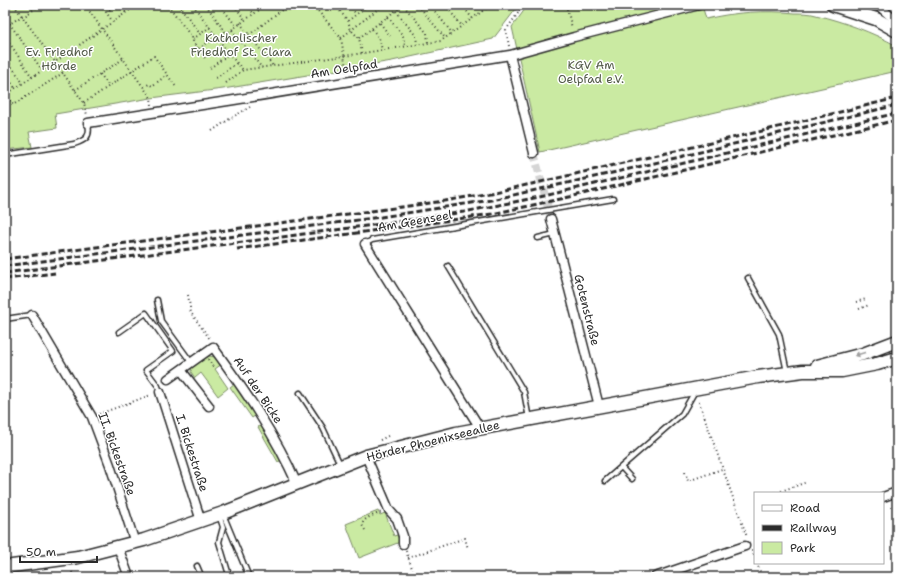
<svg xmlns="http://www.w3.org/2000/svg" width="902" height="582" viewBox="0 0 902 582" font-family="'Shantell Sans',sans-serif">
<style>
.green{fill:#caeaa2;stroke:#7a8a66}
.lines{fill:none;stroke-linecap:round;stroke-linejoin:round}
.street-tunnel{stroke:#d5d5d5;stroke-width:8;stroke-dasharray:8 4;stroke-linecap:butt}
.lane-casing{stroke:#2b2b2b;stroke-width:7}
.street-casing{stroke:#2b2b2b;stroke-width:11}
.secondary-casing{stroke:#2b2b2b;stroke-width:15}
.path{stroke:#2b2b2b;stroke-width:2;stroke-dasharray:1 3;stroke-linecap:butt}
.lane{stroke:#fff;stroke-width:4}
.street{stroke:#fff;stroke-width:8}
.secondary{stroke:#fff;stroke-width:12}
.rail{stroke:#2b2b2b;stroke-width:3;stroke-dasharray:6 3;stroke-linecap:butt}
.oneway{fill:#a0a0a0}
.labels{text-anchor:middle;dominant-baseline:central;stroke-width:3;stroke-linejoin:round;paint-order:stroke}
.park-label{font-size:12px;fill:#535b49;stroke:#fff}
.street-label{font-size:12px;fill:#2b2b2b;stroke:#fff}
</style>
<rect width="100%" height="100%" fill="#fff"/>
<filter id="ink" filterUnits="userSpaceOnUse"><feTurbulence type="fractalNoise" baseFrequency=".025" numOctaves="2"/><feDisplacementMap in="SourceGraphic" scale="8" xChannelSelector="R" yChannelSelector="G"/><feConvolveMatrix kernelMatrix="1 2 1 2 8 2 1 2 1" color-interpolation-filters="sRGB"/></filter>
<g filter="url(#ink)">
<path class="green" d="M 5,5 L 519,5 L 493,39 L 392,61 L 223,89 L 151,98 L 55,114 L 57,128 L 29,132 L 32,147 L 5,150 Z
M 528,5 L 702,5 L 706,19 C 735,12 765,10 795,13 C 802,13 810,13 816,15 C 844,22 872,32 897,46 L 897,71 L 540,152 L 512,27 Z
M 209,356 L 216,357 L 222,364 L 215,369 L 228,388 L 218,396 L 201,373 L 195,378 L 191,372 L 192,366 L 201,359 L 202,360 Z
M 234,384 L 236,384 L 256,415 L 252,418 L 230,387 Z
M 262,425 L 282,460 L 278,462 L 258,427 Z
M 378,511 L 380,515 L 385,513 L 394,536 L 397,535 L 400,542 L 359,558 L 346,524 Z"/>
<g class="lines">
<path class="street-tunnel" d="M 534,153 L 551,219"/>
<g class="lane-casing">
<path id="lane" d="M 5,155 L 74,144 C 86,140 91,137 88,123
M 538,238 L 555,234
M 365,244 L 372,240 L 613,199
M 448,266 L 524,392 L 529,419
M 748,278 L 779,334 L 787,372
M 157,300 L 161,321 L 191,362
M 5,319 L 32,315
M 119,332 L 146,313 L 173,351 L 146,370 L 158,386 L 160,392
M 300,393 L 323,428 L 340,464
M 621,467 L 632,479
M 605,481 L 682,414 L 695,391
M 223,514 L 249,577
M 219,515 L 223,527 L 219,542 L 229,575 L 222,577
M 197,566 L 200,573 L 202,577"/>
</g>
<g class="street-casing">
<path id="street" d="M 878,5 L 897,22
M 510,55 L 534,153
M 88,123 L 234,100 L 510,55 L 574,37 L 699,5
M 551,219 L 599,406
M 365,244 L 480,428
M 32,315 L 92,417 L 110,465 L 135,543
M 181,370 L 209,406
M 168,379 L 213,347 C 245,391 275,434 297,484
M 160,392 L 201,521
M 366,456 L 389,510 L 397,519 L 403,536 L 403,544
M 883,497 L 897,492
M 118,547 L 129,577
M 655,577 L 745,546"/>
</g>
<g class="secondary-casing">
<path id="secondary" d="M 833,5 L 876,19 L 897,31
M 817,366 L 863,354 L 897,341
M 5,567 L 78,557 L 144,540 L 223,513 L 366,456 L 456,433 L 758,377 L 803,371 L 842,371 L 877,364 L 897,358"/>
</g>
<path class="path" d="M 14,5 L 55,62 L 137,5
M 85,5 L 151,98 L 152,105
M 101,5 L 113,22
M 120,5 L 126,13
M 168,5 L 193,39 L 193,42 L 205,58 L 223,44
M 179,5 L 200,34
M 193,5 L 229,54 L 243,70
M 206,5 L 226,33
M 220,5 L 236,26
M 234,5 L 245,20
M 247,5 L 254,14
M 313,5 L 341,38 L 347,73
M 335,5 L 348,21
M 349,5 L 356,14
M 418,5 L 445,38
M 430,5 L 452,33
M 445,5 L 462,26
M 462,5 L 472,18
M 476,5 L 482,11
M 566,5 L 572,28
M 396,11 L 416,36 L 417,44
M 106,12 L 117,5
M 5,17 L 42,70
M 388,17 L 403,36 L 405,46
M 240,23 L 273,66
M 380,23 L 390,36
M 5,27 L 22,16 L 26,15 L 40,5
M 372,29 L 379,38 L 382,50
M 232,30 L 262,68
M 249,35 L 288,5
M 5,36 L 32,77
M 341,38 L 383,5
M 359,38 L 403,5 L 427,33 L 428,43
M 193,39 L 210,27
M 219,39 L 266,5
M 509,46 L 506,30 L 524,5
M 199,49 L 217,36
M 362,53 L 359,38 L 351,30 L 348,21 L 368,5
M 5,57 L 23,83
M 210,68 L 229,54
M 5,73 L 15,88
M 100,74 L 109,86
M 216,78 L 237,63
M 226,83 L 243,70 L 344,56 L 441,41 L 491,5
M 144,87 L 149,84 L 152,86 L 167,75
M 75,90 L 123,59
M 5,94 L 13,105 L 63,73
M 5,95 L 55,62 L 84,103 L 87,115
M 84,103 L 154,56 L 176,87
M 212,131 L 231,118 L 250,107
M 188,295 L 191,313 L 210,339
M 856,302 L 866,299
M 859,309 L 869,305
M 208,359 L 213,367
M 699,402 L 747,537
M 99,414 L 151,395
M 380,440 L 388,436
M 685,472 L 688,481 L 722,469
M 781,491 L 807,482
M 774,493 L 777,492
M 365,530 L 362,525 C 364,517 375,515 382,512
M 752,550 L 755,558
M 406,551 L 415,577
M 408,558 L 465,538 L 468,549
M 757,563 L 762,577
M 72,572 L 73,577
M 47,576 L 47,577"/>
<use href="#lane" class="lane"/>
<use href="#street" class="street"/>
<use href="#secondary" class="secondary"/>
<path class="rail" d="M 237,249 L 424,224 L 492,214 L 565,198 L 897,120
M 5,259 L 379,210 L 445,201 L 490,193 L 536,183 L 758,132 L 897,98
M 5,266 L 381,217 L 491,200 L 621,171 L 897,105
M 5,273 L 396,222 L 464,212 L 544,196 L 897,113
M 5,279 L 55,273"/>
</g>
<defs><path id="oneway-solid" d="M-6-.8H1V-3.2L6.5 0L1 3.2V.8H-6Z"/></defs>
<use class="oneway" href="#oneway-solid" transform="translate(860 354) rotate(163)"/>
</g>
<g class="labels">
<g class="park-label">
<text x="241" y="38">Katholischer<tspan x="241" dy="14">Friedhof St. Clara</tspan></text>
<text x="59" y="52">Ev. Friedhof<tspan x="59" dy="14">Hörde</tspan></text>
<text x="591" y="65">KGV Am<tspan x="591" dy="14">Oelpfad e.V.</tspan></text>
</g>
<g class="street-label">
<text transform="translate(344 69) rotate(-9)">Am Oelpfad</text>
<text transform="translate(415 221) rotate(-10)">Am Geenseel</text>
<text transform="translate(587 310) rotate(76)">Gotenstraße</text>
<text transform="translate(258 390) rotate(56)">Auf der Bicke</text>
<text transform="translate(433 441) rotate(-14)">Hörder Phoenixseeallee</text>
<text transform="translate(192 453) rotate(72)">I. Bickestraße</text>
<text transform="translate(117 454) rotate(70)">II. Bickestraße</text>
</g>
</g>
<rect width="902" height="582" fill="none" stroke="#fff" stroke-width="20"/>
<rect x="10" y="10" width="882" height="562" fill="none" stroke="#2b2b2b" stroke-width="1.5" filter="url(#ink)"/>
<rect x="754" y="492" width="130" height="72" fill="#ffffff" stroke="#aaaaaa"/>
<rect x="762" y="505" width="20" height="6" fill="#ffffff" stroke="#aaaaaa"/>
<text x="790" y="512" font-size="12" fill="#2b2b2b">Road</text>
<rect x="762" y="525" width="20" height="6" fill="#2b2b2b" stroke="#aaaaaa"/>
<text x="790" y="532" font-size="12" fill="#2b2b2b">Railway</text>
<rect x="762" y="542" width="20" height="12" fill="#caeaa2" stroke="#aaaaaa"/>
<text x="790" y="552" font-size="12" fill="#2b2b2b">Park</text>
<path d="M20 556v6h77v-6" fill="none" stroke="#2b2b2b" stroke-width="2"/>
<text x="26" y="556" font-size="12" fill="#2b2b2b" stroke="#ffffff" stroke-width="3" paint-order="stroke">50 m</text>
</svg>
